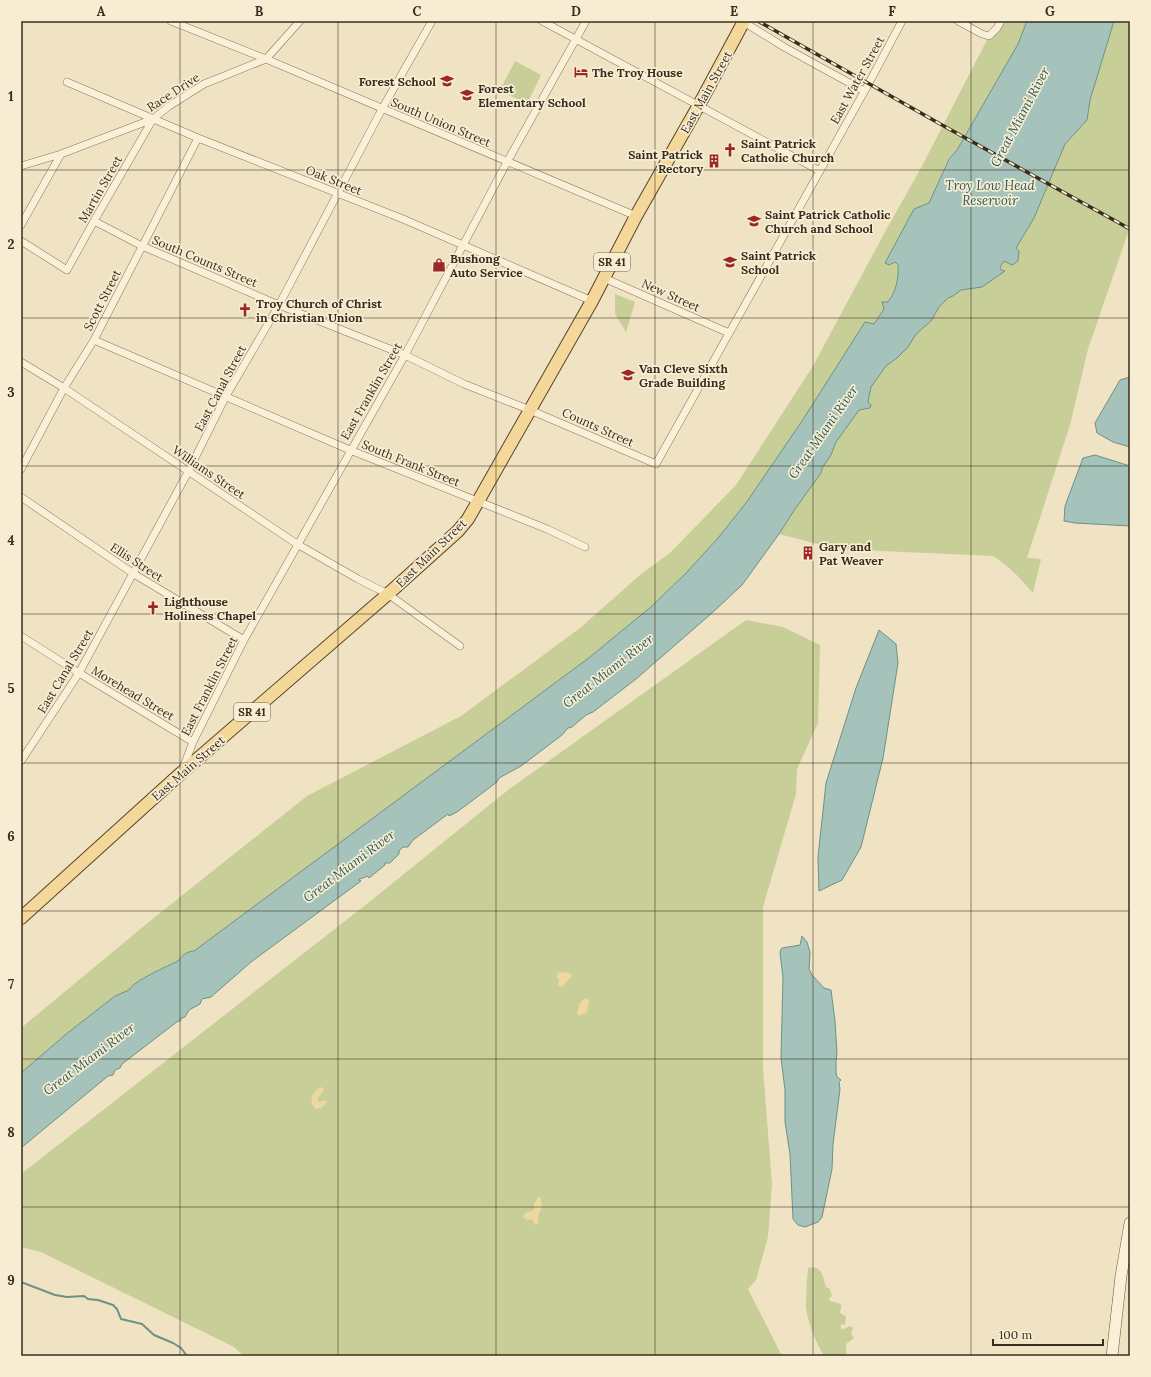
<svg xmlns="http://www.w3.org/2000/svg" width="1151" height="1377" viewBox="0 0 1151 1377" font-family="Lora,serif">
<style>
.green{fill:#c8ce97}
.sand{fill:#edd89f}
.water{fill:#a5c3ba;stroke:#6c9188}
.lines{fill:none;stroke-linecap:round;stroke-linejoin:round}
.stream{stroke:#6c9188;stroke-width:2}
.minor-casing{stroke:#8b7459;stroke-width:8}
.secondary-casing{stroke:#6d553c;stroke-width:12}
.primary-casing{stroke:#59422d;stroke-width:14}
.minor{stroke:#faf0d7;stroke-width:7}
.secondary{stroke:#faf0d7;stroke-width:11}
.primary{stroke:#f4d89a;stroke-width:12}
.rail-casing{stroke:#3a2c1e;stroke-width:3.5}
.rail{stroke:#f7edd3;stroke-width:2;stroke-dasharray:6;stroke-linecap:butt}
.grid{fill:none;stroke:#3a2c1e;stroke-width:1;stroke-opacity:0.55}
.labels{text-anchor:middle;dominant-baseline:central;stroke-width:3.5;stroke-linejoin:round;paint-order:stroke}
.shield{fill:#f7edd3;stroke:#736654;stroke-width:1}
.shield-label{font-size:11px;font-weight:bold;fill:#3a2c1e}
.poi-label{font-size:12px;font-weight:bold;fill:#3a2c1e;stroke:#f7edd3;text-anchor:start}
.street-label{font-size:12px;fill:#3a2c1e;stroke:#f7edd3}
.water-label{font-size:13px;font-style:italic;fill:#2c5b58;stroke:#f7edd3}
.neatline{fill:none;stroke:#3a2c1e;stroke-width:1.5}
.grid-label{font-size:13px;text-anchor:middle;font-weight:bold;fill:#3a2c1e}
</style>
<rect width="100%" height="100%" fill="#f0e3c3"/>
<path class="green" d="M 1001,21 L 1027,21 L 1018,44 L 957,150 L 948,159 L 929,203 L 914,210 L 885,263 L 895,262 C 908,277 882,311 874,324 L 865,322 L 802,421 L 746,503 L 718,538 L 687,572 L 652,606 L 590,657 L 194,951 C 187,951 182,956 178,961 C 168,966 133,981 129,990 L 115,996 L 65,1035 L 21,1073 L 21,1028 L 150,921 L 307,796 L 461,716 L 580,628 L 641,574 L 671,552 L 736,485 L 813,366 L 886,230 L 921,168 L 989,36 Z
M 1114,21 L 1130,21 L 1130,227 L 1088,349 L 1070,425 L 1027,558 L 1041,559 L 1033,593 C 1021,579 1009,566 993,556 L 837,549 L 779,534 L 795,509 L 821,473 L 822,468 L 831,455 L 836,442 L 859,409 L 866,410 L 871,387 L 886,366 L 897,358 L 908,347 L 916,334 L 931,321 L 939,307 L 948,298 L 953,296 L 961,290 L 982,287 L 1004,271 L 1001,270 L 1000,267 L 1016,248 L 1034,218 L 1065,144 L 1087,120 L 1090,100 Z
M 515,61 L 541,75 L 527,104 L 500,90 Z
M 615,294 L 635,302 L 626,332 L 615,314 Z
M 746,620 L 783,627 L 820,645 L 818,723 L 797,769 L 796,794 L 763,907 L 763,1068 L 772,1184 L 768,1237 L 756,1280 L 748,1289 L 782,1356 L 244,1356 L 234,1347 L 41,1252 L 21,1247 L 21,1174 L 363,907 L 508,790 Z
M 813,1267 C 823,1269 823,1278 826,1287 L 830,1289 L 832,1296 L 829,1298 L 830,1301 L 835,1302 L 841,1304 L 841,1310 L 839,1312 L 846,1317 L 845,1325 L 841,1324 L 841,1329 L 844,1329 L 850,1326 L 853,1328 L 851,1334 L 854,1338 L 846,1344 L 846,1356 L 824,1356 C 816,1342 807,1322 806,1306 C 806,1293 807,1280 808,1268 Z"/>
<path class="sand" d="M 559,972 L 571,973 L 572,976 L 563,986 L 560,987 L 558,985 L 559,980 L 556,977 Z
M 587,998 L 589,1001 L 587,1012 L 579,1016 L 577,1012 L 579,1008 L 579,1004 L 584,999 Z
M 320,1087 L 323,1088 L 324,1090 L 318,1098 L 318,1100 L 319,1102 L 325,1100 L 327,1102 L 321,1108 L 315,1109 C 308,1100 312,1093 320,1087 Z
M 538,1197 L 541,1198 C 542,1206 543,1206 539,1213 C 538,1216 539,1220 538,1223 L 536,1225 L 535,1225 L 532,1219 L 527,1220 L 523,1217 L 525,1213 L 534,1210 L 534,1204 Z"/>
<path class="water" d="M 1027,21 L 1114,21 L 1090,100 L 1087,120 L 1065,144 L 1034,218 L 1016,248 L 1019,251 L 1018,261 L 1012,265 L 1004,261 L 1000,267 L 1001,270 L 1005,271 L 982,287 L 961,290 L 953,296 L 948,298 L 939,307 L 931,321 L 916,334 L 908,347 L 897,358 L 886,366 L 871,387 L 868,402 L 871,405 L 870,408 L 859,410 L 836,442 L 831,455 L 822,468 L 821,473 L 795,509 L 779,534 L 742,585 L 712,613 L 636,679 L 593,712 L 586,715 L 572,727 L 568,728 L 562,735 L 521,766 L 499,778 L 497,782 L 457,812 L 449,816 L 448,814 L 413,840 L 408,847 L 403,847 L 399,851 L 399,854 L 390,863 L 385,863 L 385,865 L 369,878 L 367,876 L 363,878 L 359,879 L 359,880 L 361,881 L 251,962 L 211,997 L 202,999 L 200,1004 L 189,1010 L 185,1017 L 180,1019 L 181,1021 L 178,1021 L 122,1064 L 120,1068 L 115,1070 L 113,1075 L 108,1076 L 21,1148 L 21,1073 L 65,1035 L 115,996 L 129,990 C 133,981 168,966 178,961 C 182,956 187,951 194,951 L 590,657 L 652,606 L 687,572 L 718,538 L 746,503 L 802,421 L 865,322 L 874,324 L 884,309 L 882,302 L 888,302 C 896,291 899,279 898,265 L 895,262 L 889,265 L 885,263 L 914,209 L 929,203 L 949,159 L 957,150 L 1018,44 Z
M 1130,377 L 1130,447 L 1113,442 L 1097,433 L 1095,423 L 1120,380 Z
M 1095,455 L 1130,466 L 1130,526 L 1075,523 L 1064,521 L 1065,506 L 1083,458 Z
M 879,630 L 896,644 L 898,663 L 883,758 L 861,847 L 842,880 L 819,891 L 818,857 L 826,783 L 856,688 Z
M 802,936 L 807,942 L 810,952 L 809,969 L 812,975 L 824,988 L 831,990 L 835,1021 L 837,1054 L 836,1061 L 836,1073 L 837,1077 L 841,1080 L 839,1082 L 840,1089 L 833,1144 L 832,1169 L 822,1217 L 818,1222 L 805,1227 L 798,1225 L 793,1219 L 790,1154 L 785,1122 L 785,1090 L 781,1058 L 783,977 L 780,953 L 781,949 L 782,948 L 800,945 Z"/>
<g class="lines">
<path class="stream" d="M 21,1282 L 55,1295 L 67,1297 L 84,1296 L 88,1299 L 98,1300 L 113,1305 L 117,1309 L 121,1319 L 142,1324 L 154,1335 L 173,1343 L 181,1348 L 187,1356"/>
<g class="minor-casing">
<path id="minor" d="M 171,21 L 266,59 L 636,216
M 542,21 L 820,171
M 742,21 L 784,47 L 864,91
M 958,21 L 982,34 L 989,36 L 997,28 L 1001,21
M 67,82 L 198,138 L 403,219 L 592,301
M 21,166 L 61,154 L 153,119 L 169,106 L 204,84 L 266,59 L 300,21
M 94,221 L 142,246 L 279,305 L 405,355 L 464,384 L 530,410 L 656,464 L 869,83 L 902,21
M 21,225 L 61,154
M 21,241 L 67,270 L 94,221 L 153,119
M 604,278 L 729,333
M 94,340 L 350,450 L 547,529 L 585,547
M 21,362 L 64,388 L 297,544 L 358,579 L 388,594 L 460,646
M 21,469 L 64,388 L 94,340 L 198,138
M 21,497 L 134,574 L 244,640
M 21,636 L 79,673 L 193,742
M 21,761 L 79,673 L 188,472 L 226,396 L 279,305 L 382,109 L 432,21
M 182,771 L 193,742 L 244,640 L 405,355 L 507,162 L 586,21"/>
</g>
<g class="secondary-casing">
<path id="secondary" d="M 1112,1356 L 1121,1276 L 1130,1223"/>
</g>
<g class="primary-casing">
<path id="primary" d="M 21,918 L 180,774 L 388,594 L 458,531 L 468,519 L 592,301 L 636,216 L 699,105 L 744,21"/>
</g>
<use href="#minor" class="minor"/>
<use href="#secondary" class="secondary"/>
<use href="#primary" class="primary"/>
<g class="rail-casing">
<path id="rail" d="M 758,21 L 942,125 L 1130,229"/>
</g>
<use href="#rail" class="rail"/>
</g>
<path class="grid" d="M 180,21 L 180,1356M 338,21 L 338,1356M 496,21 L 496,1356M 655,21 L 655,1356M 813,21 L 813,1356M 971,21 L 971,1356M 21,170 L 1130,170M 21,318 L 1130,318M 21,466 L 1130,466M 21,614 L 1130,614M 21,763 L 1130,763M 21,911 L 1130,911M 21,1059 L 1130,1059M 21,1207 L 1130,1207"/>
<defs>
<g id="hotel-bare" transform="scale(1.08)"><path d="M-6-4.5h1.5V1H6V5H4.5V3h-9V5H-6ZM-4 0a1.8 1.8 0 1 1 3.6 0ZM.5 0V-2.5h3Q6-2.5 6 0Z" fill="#9c2727" stroke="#f7edd3" stroke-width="2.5" paint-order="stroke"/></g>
<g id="school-bare" transform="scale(1.08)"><path d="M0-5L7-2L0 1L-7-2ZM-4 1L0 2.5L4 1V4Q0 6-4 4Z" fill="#9c2727" stroke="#f7edd3" stroke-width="2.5" paint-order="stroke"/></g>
<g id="church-bare" transform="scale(1.08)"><path d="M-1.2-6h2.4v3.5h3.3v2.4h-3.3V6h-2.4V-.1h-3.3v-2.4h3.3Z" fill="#9c2727" stroke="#f7edd3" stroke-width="2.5" paint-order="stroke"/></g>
<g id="building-bare" transform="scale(1.08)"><path d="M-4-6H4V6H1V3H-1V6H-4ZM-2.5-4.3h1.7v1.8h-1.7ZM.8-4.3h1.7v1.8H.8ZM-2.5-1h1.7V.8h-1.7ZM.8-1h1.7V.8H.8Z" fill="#9c2727" stroke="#f7edd3" stroke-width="2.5" paint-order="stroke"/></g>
<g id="shop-bare" transform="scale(1.08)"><path d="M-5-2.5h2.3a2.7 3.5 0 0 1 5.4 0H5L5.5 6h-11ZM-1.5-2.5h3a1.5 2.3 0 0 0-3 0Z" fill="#9c2727" stroke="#f7edd3" stroke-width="2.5" paint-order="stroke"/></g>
</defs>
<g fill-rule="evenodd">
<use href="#hotel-bare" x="581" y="72"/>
<use href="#school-bare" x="447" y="81"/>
<use href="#school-bare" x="467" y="95"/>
<use href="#church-bare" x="730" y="150"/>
<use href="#building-bare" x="714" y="161"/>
<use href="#school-bare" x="754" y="221"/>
<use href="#school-bare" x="730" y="262"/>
<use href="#shop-bare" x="439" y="265"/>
<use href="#church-bare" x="245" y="310"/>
<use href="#school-bare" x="628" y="375"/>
<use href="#building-bare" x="808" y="553"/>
<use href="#church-bare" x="153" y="608"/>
</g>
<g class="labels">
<g class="shield">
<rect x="594" y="253" width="36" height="18" rx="3"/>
<rect x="234" y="703" width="36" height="18" rx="3"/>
</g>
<g class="shield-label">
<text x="612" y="262">SR 41</text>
<text x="252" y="712">SR 41</text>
</g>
<g class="poi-label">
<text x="592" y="72">The Troy House</text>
<text x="436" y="81" text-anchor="end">Forest School</text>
<text x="478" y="88">Forest<tspan x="478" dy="14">Elementary School</tspan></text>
<text x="741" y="143">Saint Patrick<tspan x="741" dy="14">Catholic Church</tspan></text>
<text x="703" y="154" text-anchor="end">Saint Patrick<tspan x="703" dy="14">Rectory</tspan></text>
<text x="765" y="214">Saint Patrick Catholic<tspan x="765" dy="14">Church and School</tspan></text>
<text x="741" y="255">Saint Patrick<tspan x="741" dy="14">School</tspan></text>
<text x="450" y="258">Bushong<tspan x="450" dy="14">Auto Service</tspan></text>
<text x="256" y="303">Troy Church of Christ<tspan x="256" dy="14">in Christian Union</tspan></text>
<text x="639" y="368">Van Cleve Sixth<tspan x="639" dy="14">Grade Building</tspan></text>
<text x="819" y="546">Gary and<tspan x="819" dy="14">Pat Weaver</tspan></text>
<text x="164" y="601">Lighthouse<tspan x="164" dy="14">Holiness Chapel</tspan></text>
</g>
<g class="street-label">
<text transform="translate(857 80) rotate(-61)">East Water Street</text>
<text transform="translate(173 92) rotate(-33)">Race Drive</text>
<text transform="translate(706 92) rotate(-61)">East Main Street</text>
<text transform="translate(441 122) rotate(23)">South Union Street</text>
<text transform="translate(334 180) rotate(22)">Oak Street</text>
<text transform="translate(100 189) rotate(-60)">Martin Street</text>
<text transform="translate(205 261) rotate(23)">South Counts Street</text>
<text transform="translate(671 295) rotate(24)">New Street</text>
<text transform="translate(102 300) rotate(-63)">Scott Street</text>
<text transform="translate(220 388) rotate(-62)">East Canal Street</text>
<text transform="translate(371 391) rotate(-60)">East Franklin Street</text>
<text transform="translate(598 427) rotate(24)">Counts Street</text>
<text transform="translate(411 463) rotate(22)">South Frank Street</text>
<text transform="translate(209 472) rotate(34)">Williams Street</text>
<text transform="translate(431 553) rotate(-44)">East Main Street</text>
<text transform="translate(137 562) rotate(33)">Ellis Street</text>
<text transform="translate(65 671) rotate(-59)">East Canal Street</text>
<text transform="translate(209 686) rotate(-63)">East Franklin Street</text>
<text transform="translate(133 693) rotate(31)">Morehead Street</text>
<text transform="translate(188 768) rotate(-41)">East Main Street</text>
</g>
<g class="water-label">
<text transform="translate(1020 117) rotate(-62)">Great Miami River</text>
<text x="990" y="185">Troy Low Head<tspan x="990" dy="15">Reservoir</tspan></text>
<text transform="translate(823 432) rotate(-55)">Great Miami River</text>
<text transform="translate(608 671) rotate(-38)">Great Miami River</text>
<text transform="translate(349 866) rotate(-37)">Great Miami River</text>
<text transform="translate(89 1059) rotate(-37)">Great Miami River</text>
</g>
</g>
<rect width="1151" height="1377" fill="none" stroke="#f7edd3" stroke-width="44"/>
<path d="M993 1339v6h110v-6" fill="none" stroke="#3a2c1e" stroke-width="2"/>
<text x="999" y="1339" font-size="12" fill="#3a2c1e" stroke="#f7edd3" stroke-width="3" paint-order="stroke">100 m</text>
<rect x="22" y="22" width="1107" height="1333" class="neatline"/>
<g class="grid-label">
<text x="101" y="16">A</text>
<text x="259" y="16">B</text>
<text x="417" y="16">C</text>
<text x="576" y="16">D</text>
<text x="734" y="16">E</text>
<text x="892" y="16">F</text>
<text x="1050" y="16">G</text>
<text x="11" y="101">1</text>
<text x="11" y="249">2</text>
<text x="11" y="397">3</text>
<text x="11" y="545">4</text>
<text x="11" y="693">5</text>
<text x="11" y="841">6</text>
<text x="11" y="989">7</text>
<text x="11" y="1137">8</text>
<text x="11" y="1285">9</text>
</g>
</svg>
